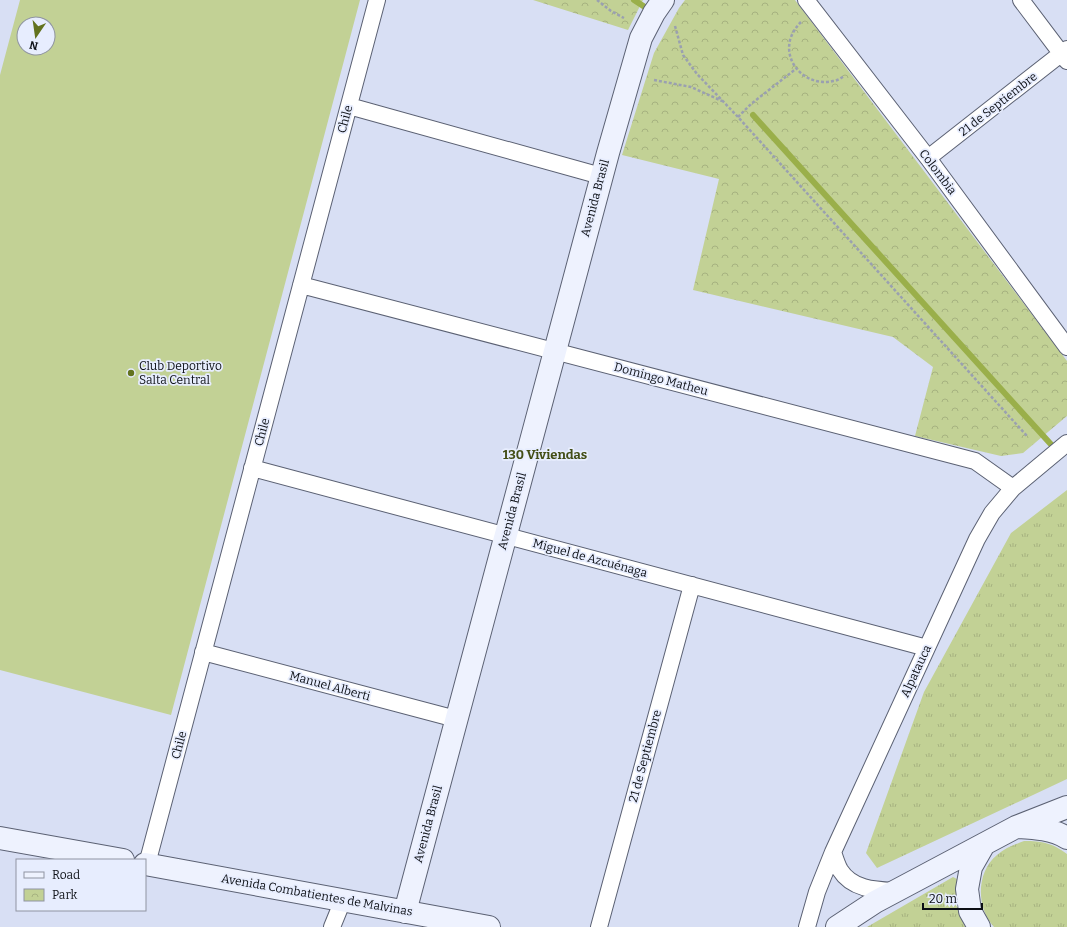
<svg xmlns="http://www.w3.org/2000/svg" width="1067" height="927" viewBox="0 0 1067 927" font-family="Bitter,serif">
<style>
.grass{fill:url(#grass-tufts)}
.park{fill:url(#park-crowns)}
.garden{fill:#c2d195;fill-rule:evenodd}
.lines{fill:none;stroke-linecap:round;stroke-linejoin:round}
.stream{stroke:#9aaf4a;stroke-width:6}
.street-casing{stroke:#5b6173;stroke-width:18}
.secondary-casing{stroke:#5b6173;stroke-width:24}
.path{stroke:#9aa0b0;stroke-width:2.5;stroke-dasharray:3 2;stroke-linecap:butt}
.street{stroke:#fff;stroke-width:16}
.secondary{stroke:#eef2fe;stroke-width:22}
.poi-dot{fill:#62721e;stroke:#e7edfe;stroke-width:1.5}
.labels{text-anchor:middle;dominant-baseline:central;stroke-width:3.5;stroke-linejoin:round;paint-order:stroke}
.street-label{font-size:12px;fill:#0c0f15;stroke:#e7edfe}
.poi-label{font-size:12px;fill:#0c0f15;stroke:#e7edfe;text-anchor:start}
.neighbourhood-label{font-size:13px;font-weight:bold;fill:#434e16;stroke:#e7edfe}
</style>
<defs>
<pattern id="grass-tufts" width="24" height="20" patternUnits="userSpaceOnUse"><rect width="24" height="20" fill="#c2d195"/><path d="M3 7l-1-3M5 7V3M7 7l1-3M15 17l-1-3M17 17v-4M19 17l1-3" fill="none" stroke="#a6b280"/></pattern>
<pattern id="park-crowns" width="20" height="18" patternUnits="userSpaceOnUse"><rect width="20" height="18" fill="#c2d195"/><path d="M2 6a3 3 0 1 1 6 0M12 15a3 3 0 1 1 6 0" fill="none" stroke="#a6b280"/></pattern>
</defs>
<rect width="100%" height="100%" fill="#d8dff4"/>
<path class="grass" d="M 1067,490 L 1067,779 L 877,868 L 866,853 L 924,692 L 1011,533 Z
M 1024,841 C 1043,841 1052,843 1067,854 L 1067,927 L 994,927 C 976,908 976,872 997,855 C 1005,848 1014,845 1024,841 Z
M 953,877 L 957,879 C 957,896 957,911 965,927 L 867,927 Z"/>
<path class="park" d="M 533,0 L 643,0 L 628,30 Z
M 685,0 L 795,0 L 1067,361 L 1067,416 L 1023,453 L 1001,456 L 915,436 L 933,367 L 893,337 L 693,290 L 719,179 L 622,155 L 654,53 L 679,8 Z"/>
<path class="garden" d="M 20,0 L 360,0 L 171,715 L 0,670 L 0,75 ZM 24,24 L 48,24 L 48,48 L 24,48 Z"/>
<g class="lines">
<path class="stream" d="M 634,0 L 651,11
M 753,115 L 1057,451"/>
<g class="street-casing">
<path id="street" d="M 806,0 L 928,158 L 1067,347
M 1021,0 L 1067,61
M 349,106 L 601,176
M 928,158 L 1067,49
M 301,285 L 975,461 L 1013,488
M 252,468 L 927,648
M 203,652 L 456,719
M 833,852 C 835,858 837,865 840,870 C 852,889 874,890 894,891
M 147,864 L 377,0
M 332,927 L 343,900
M 599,927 L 692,585
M 807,927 L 817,892 L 833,852 L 977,539 L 992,513 L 1013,488 L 1067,443"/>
</g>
<g class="secondary-casing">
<path id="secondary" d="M 1018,827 C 1035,828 1053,829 1067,838
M 0,838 L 123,860
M 145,864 L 489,927
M 405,912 L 608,153 L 641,38 L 654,13 L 663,0
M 837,927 L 875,902 L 1016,827 L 1067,807
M 979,927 L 970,911 L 967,889 L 971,867 L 983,846"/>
</g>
<path class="path" d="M 597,0 L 611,11 L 624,18
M 801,22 C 796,27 792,33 790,40 C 784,66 809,87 833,81 C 837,81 841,78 844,76
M 675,26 L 683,55 L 697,74 L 738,117 L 1027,436
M 654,80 L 691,87 L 722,101
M 738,117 L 751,104 L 797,68"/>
<use href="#street" class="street"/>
<use href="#secondary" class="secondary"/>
</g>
<circle class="poi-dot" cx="131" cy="373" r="4"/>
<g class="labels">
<g class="street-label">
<text transform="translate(998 104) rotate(-38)">21 de Septiembre</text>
<text transform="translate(345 119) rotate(-75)">Chile</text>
<text transform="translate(938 172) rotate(53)">Colombia</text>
<text transform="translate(595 198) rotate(-75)">Avenida Brasil</text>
<text transform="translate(661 379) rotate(15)">Domingo Matheu</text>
<text transform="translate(262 432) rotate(-75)">Chile</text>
<text transform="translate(512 511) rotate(-75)">Avenida Brasil</text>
<text transform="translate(590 558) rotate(15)">Miguel de Azcuénaga</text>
<text transform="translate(916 671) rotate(-65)">Alpatauca</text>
<text transform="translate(330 686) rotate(15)">Manuel Alberti</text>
<text transform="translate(179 745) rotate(-75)">Chile</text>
<text transform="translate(645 756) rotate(-75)">21 de Septiembre</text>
<text transform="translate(428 824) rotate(-75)">Avenida Brasil</text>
<text transform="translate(317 895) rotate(10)">Avenida Combatientes de Malvinas</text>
</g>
<g class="poi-label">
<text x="139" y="366">Club Deportivo<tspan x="139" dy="14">Salta Central</tspan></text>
</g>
<g class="neighbourhood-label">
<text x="545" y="454">130 Viviendas</text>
</g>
</g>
<rect x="16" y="859" width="130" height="52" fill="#e7edfe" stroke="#8f94a1"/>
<rect x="24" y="872" width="20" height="6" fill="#eef2fe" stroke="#8f94a1"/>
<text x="52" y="879" font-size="12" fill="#0c0f15">Road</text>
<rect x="24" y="889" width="20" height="12" fill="url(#park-crowns)" stroke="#8f94a1"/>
<text x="52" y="899" font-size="12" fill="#0c0f15">Park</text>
<g transform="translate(36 36) rotate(193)"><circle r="19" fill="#e7edfe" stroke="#8f94a1"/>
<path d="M0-3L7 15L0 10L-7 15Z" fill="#62721e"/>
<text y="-6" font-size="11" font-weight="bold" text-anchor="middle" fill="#0c0f15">N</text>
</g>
<path d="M923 903v6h59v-6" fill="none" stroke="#0c0f15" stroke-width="2"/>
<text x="929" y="903" font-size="12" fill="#0c0f15" stroke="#e7edfe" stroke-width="3" paint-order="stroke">20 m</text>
</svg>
